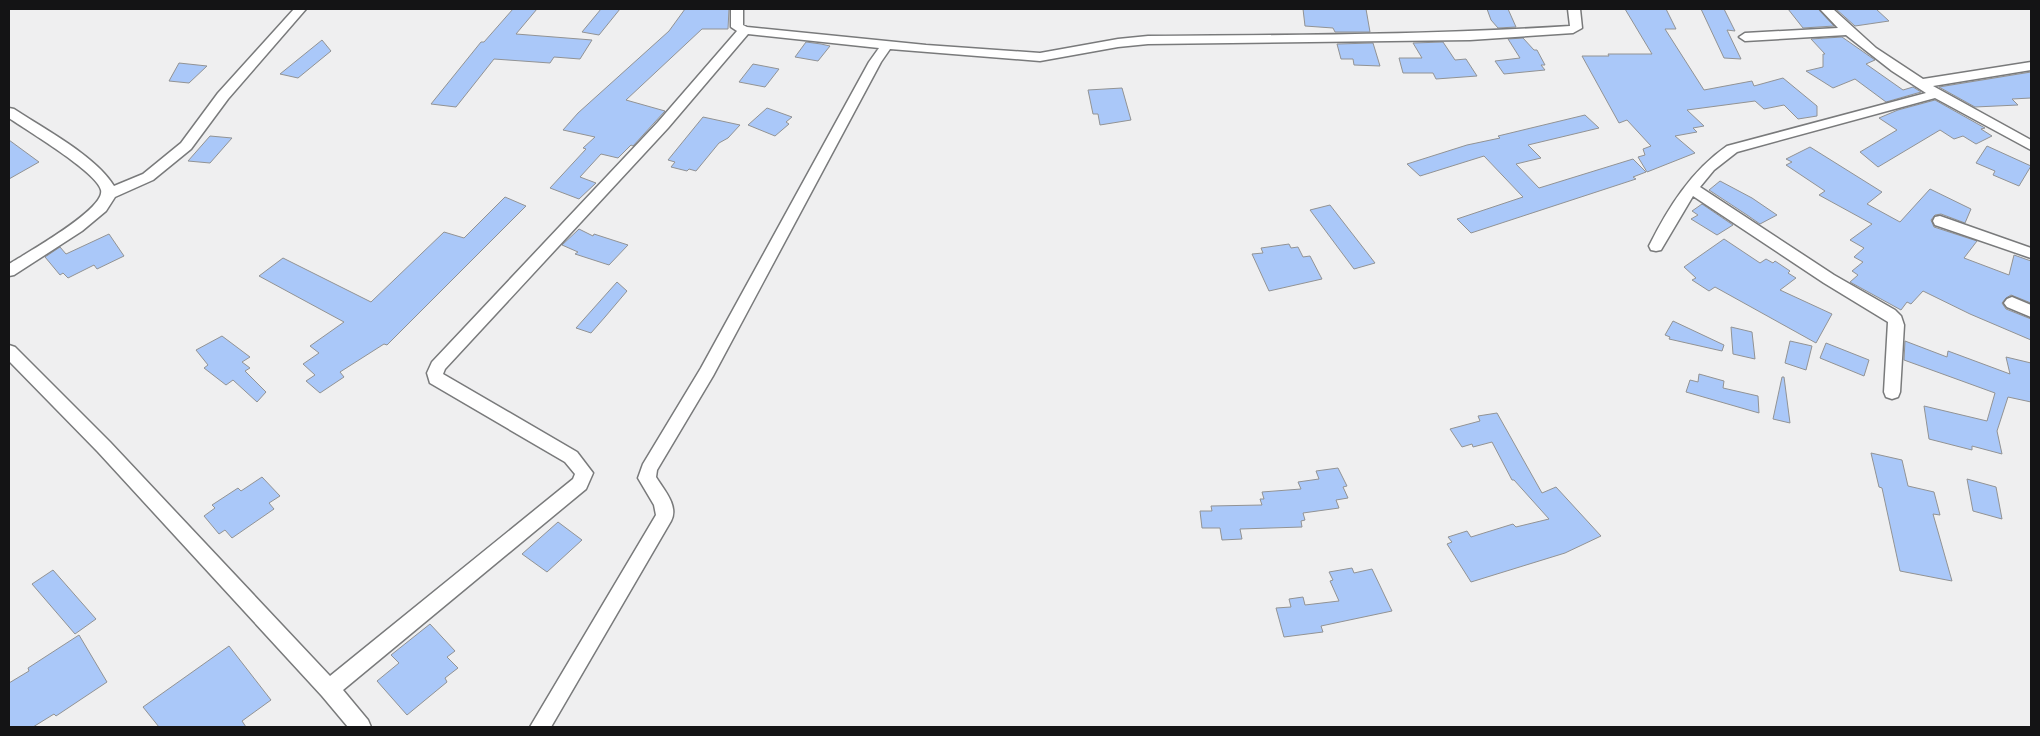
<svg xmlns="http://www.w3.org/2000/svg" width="2040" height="736" viewBox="0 0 2040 736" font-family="'Varela Round',sans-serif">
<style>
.building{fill:#aac8f9;stroke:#929394}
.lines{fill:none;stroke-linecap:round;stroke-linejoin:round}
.street-casing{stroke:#797a7b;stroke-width:3}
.street{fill:#fff;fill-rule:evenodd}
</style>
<rect width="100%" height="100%" fill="#efeff0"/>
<path class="building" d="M 513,9 L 537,9 L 516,34 L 592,40 L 580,59 L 554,57 L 550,63 L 494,59 L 456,107 L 431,104 L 481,42 L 484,42 Z
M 601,9 L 620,9 L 599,35 L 582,32 Z
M 685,9 L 729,9 L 728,29 L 702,29 L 626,100 L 665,111 L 633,146 L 631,145 L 618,158 L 601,154 L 580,177 L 596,183 L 579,199 L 550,188 L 586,149 L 583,148 L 595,137 L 563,130 L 578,113 L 669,31 Z
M 1303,9 L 1366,9 L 1370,32 L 1335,32 L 1333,28 L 1305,26 Z
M 1487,9 L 1508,9 L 1516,27 L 1498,28 L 1491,20 Z
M 1625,9 L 1666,9 L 1676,29 L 1665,29 L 1704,90 L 1752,81 L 1754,86 L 1783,78 L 1817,106 L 1817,116 L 1798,119 L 1784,105 L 1764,109 L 1755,101 L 1687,110 L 1704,126 L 1693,128 L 1697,132 L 1675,136 L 1695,153 L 1647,172 L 1638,157 L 1645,155 L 1643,149 L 1651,146 L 1627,120 L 1619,123 L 1582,56 L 1609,56 L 1608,54 L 1652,54 Z
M 1701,9 L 1724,9 L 1735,31 L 1727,30 L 1741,59 L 1724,58 Z
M 1788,9 L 1818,9 L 1834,26 L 1803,28 Z
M 1836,9 L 1876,9 L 1889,21 L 1855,26 Z
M 1842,37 L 1875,60 L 1866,64 L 1903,90 L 1913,87 L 1921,92 L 1886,102 L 1855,79 L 1833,88 L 1806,71 L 1823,67 L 1823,54 L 1825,54 L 1811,39 Z
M 1523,38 L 1534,50 L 1537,50 L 1545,65 L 1541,65 L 1545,70 L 1504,74 L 1495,61 L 1520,58 L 1508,39 Z
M 322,40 L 331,51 L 298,78 L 280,74 Z
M 806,42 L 821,44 L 830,46 L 818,61 L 795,57 Z
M 1443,42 L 1455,60 L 1466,59 L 1477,76 L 1436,79 L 1433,73 L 1403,73 L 1399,58 L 1422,58 L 1413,43 Z
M 1373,43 L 1380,66 L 1354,65 L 1353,59 L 1341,59 L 1337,44 Z
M 179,63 L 207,66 L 189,83 L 169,81 Z
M 753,64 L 779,69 L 765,87 L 739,82 Z
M 2031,72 L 2031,98 L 2012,99 L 2018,105 L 1975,107 L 1939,87 Z
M 1122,88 L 1131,120 L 1100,125 L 1098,114 L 1093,114 L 1088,90 Z
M 1935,100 L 1985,128 L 1981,129 L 1992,136 L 1976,144 L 1963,136 L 1954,139 L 1940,130 L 1878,167 L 1860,152 L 1897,130 L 1879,118 L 1898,110 Z
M 767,108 L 792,117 L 786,122 L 789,124 L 775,136 L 748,125 Z
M 1585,115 L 1599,128 L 1528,145 L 1541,158 L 1516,164 L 1539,188 L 1633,159 L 1646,172 L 1633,177 L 1636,179 L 1471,233 L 1457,219 L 1523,197 L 1484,156 L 1420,176 L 1407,164 L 1467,145 L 1500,138 L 1498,136 Z
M 703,117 L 740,125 L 728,138 L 719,143 L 696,171 L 689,169 L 687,171 L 671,167 L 675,162 L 668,160 Z
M 210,136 L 232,138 L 210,163 L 188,161 Z
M 9,140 L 39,162 L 9,179 Z
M 1987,146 L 2031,166 L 2019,186 L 1993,175 L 1995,171 L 1976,163 Z
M 1810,147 L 1882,192 L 1867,204 L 1900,222 L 1930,189 L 1971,209 L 1965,223 L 1941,214 L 1935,215 L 1931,220 L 1934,227 L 1977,241 L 1964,258 L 2009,275 L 2014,255 L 2031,261 L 2031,303 L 2011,295 L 2006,298 L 2002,303 L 2006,309 L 2031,319 L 2031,340 L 1970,314 L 1923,291 L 1911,304 L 1907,302 L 1901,310 L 1850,282 L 1858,275 L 1852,271 L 1863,262 L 1854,257 L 1864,248 L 1850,240 L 1872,224 L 1819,195 L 1825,191 L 1786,165 L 1792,162 L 1786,159 Z
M 1720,181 L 1752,198 L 1777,215 L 1760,224 L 1747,215 L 1709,190 Z
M 505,197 L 526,206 L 387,345 L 384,344 L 340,372 L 344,377 L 320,393 L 306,381 L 315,375 L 303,364 L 319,353 L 310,346 L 344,322 L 259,276 L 283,258 L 371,302 L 444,232 L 464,238 Z
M 1702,204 L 1733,225 L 1717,235 L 1691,219 L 1698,215 L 1692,211 Z
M 1330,205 L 1375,263 L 1354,269 L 1310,210 Z
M 579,229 L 593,236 L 594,234 L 628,245 L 609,265 L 575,254 L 578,252 L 562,245 Z
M 109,234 L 124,256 L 97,269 L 94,265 L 68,278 L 63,273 L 60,275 L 45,257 L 60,247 L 66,254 Z
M 1724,239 L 1760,263 L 1766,259 L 1773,263 L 1775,261 L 1790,271 L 1788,273 L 1796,278 L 1780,290 L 1832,314 L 1816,343 L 1715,287 L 1709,291 L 1692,280 L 1696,278 L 1684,267 Z
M 1289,244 L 1291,248 L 1298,247 L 1303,257 L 1310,256 L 1322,279 L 1269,291 L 1252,254 L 1263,253 L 1261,248 Z
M 617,282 L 627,291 L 605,317 L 591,333 L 576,328 Z
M 1673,321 L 1724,345 L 1722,351 L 1669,339 L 1670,337 L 1665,335 Z
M 1731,327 L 1752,332 L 1755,359 L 1733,354 Z
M 222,336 L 250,357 L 242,362 L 250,368 L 245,371 L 266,392 L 257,402 L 233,380 L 226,385 L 204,368 L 208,365 L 196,350 Z
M 1790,341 L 1812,346 L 1806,370 L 1785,363 Z
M 1905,341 L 1947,357 L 1948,351 L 2010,374 L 2006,357 L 2031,363 L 2031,402 L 2008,397 L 1997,431 L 2002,454 L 1972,446 L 1972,450 L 1929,439 L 1924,406 L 1987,421 L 1995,393 L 1904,360 Z
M 1826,343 L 1869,360 L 1864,376 L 1820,358 Z
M 1699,374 L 1724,381 L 1723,388 L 1758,396 L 1759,413 L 1686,392 L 1690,380 L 1698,382 Z
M 1782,377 L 1784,377 L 1790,423 L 1773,419 Z
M 1497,413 L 1542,493 L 1556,487 L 1601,536 L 1565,553 L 1471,582 L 1447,544 L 1452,542 L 1448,537 L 1467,531 L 1471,537 L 1513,524 L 1516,527 L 1549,519 L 1514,480 L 1512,480 L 1492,442 L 1473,447 L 1472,444 L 1462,447 L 1450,429 L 1480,421 L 1478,416 Z
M 1871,453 L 1902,460 L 1908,486 L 1934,492 L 1940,515 L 1933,514 L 1952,581 L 1900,571 L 1882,488 L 1879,487 Z
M 1338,468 L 1347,486 L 1343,487 L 1348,498 L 1336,500 L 1339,508 L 1303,513 L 1305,520 L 1301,521 L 1302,527 L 1240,529 L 1242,539 L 1222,540 L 1220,528 L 1202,528 L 1200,511 L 1212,511 L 1211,506 L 1262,505 L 1260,499 L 1264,499 L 1262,492 L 1301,489 L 1298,482 L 1319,479 L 1316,471 Z
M 262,477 L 280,496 L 269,503 L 274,509 L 232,538 L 225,530 L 219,534 L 204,516 L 215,508 L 212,505 L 238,488 L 241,491 Z
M 1967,479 L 1996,487 L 2002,519 L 1973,511 Z
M 558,522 L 582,540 L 547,572 L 522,554 Z
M 1352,568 L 1354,573 L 1372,569 L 1392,611 L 1321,626 L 1323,632 L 1284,637 L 1276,608 L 1291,607 L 1289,599 L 1303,597 L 1305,605 L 1339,601 L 1330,581 L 1333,580 L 1329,572 Z
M 53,570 L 96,619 L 75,634 L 32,584 Z
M 430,624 L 455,651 L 447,657 L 458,668 L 445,678 L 447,682 L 407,715 L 377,681 L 399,663 L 391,655 Z
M 79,635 L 107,682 L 56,716 L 54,714 L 33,727 L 9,727 L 9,683 L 29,671 L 28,668 Z
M 229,646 L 271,700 L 242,721 L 246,727 L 159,727 L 143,707 Z"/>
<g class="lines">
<g class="street-casing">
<path id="street" d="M 294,9 L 306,9 L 228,99 L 191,149 L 153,180 L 115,197 L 106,211 L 82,231 L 14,275 L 9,276 L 9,264 C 25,254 106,209 101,190 C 97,172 26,130 9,118 L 9,108 L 14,109 C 44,129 96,156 114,186 L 143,174 L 181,143 L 218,93 Z
M 731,9 L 743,9 L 743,25 L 747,27 L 926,45 L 1040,53 L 1118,39 L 1148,36 C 1289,35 1429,35 1570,26 L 1568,9 L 1580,9 L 1582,28 L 1573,33 L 1470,40 L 1148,44 L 1118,47 L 1040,61 L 890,49 L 881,62 L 713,376 L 657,470 L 656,477 C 664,490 679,506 671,521 L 551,727 L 530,727 L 656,515 L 654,505 L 638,478 L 643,464 L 701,368 L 869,62 L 879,48 L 748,34 L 668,128 L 445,369 L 443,374 L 577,452 L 593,473 L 586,489 L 343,690 L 368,720 L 371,727 L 348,727 L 322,696 L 98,452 L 9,361 L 9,345 L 15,347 L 110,442 L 330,676 L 573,479 L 575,474 L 565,462 L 430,383 L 427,373 L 432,362 L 658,122 L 737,31 L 731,27 Z
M 1820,9 L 1833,9 L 1876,48 L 1923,79 L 2031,62 L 2031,70 L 1933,86 L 2031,140 L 2031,150 L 1935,98 L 1737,152 L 1714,170 L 1700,187 L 1834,275 L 1895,310 L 1901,316 L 1904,325 L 1900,392 L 1898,397 L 1892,399 L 1886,397 L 1884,392 L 1888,322 L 1824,283 L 1693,196 L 1661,250 L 1656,251 L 1651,250 L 1649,246 C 1668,208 1691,171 1727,146 L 1926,93 L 1892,71 L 1846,35 L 1745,41 L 1739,37 L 1745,33 L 1838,28 Z
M 1940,216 L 2031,248 L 2031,258 L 1935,225 L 1933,221 L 1935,217 Z
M 2012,297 L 2031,305 L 2031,317 L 2007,307 L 2004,303 L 2007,299 Z"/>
</g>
<use href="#street" class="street"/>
</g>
<rect width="2040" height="736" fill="none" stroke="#141415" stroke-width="20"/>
</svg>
